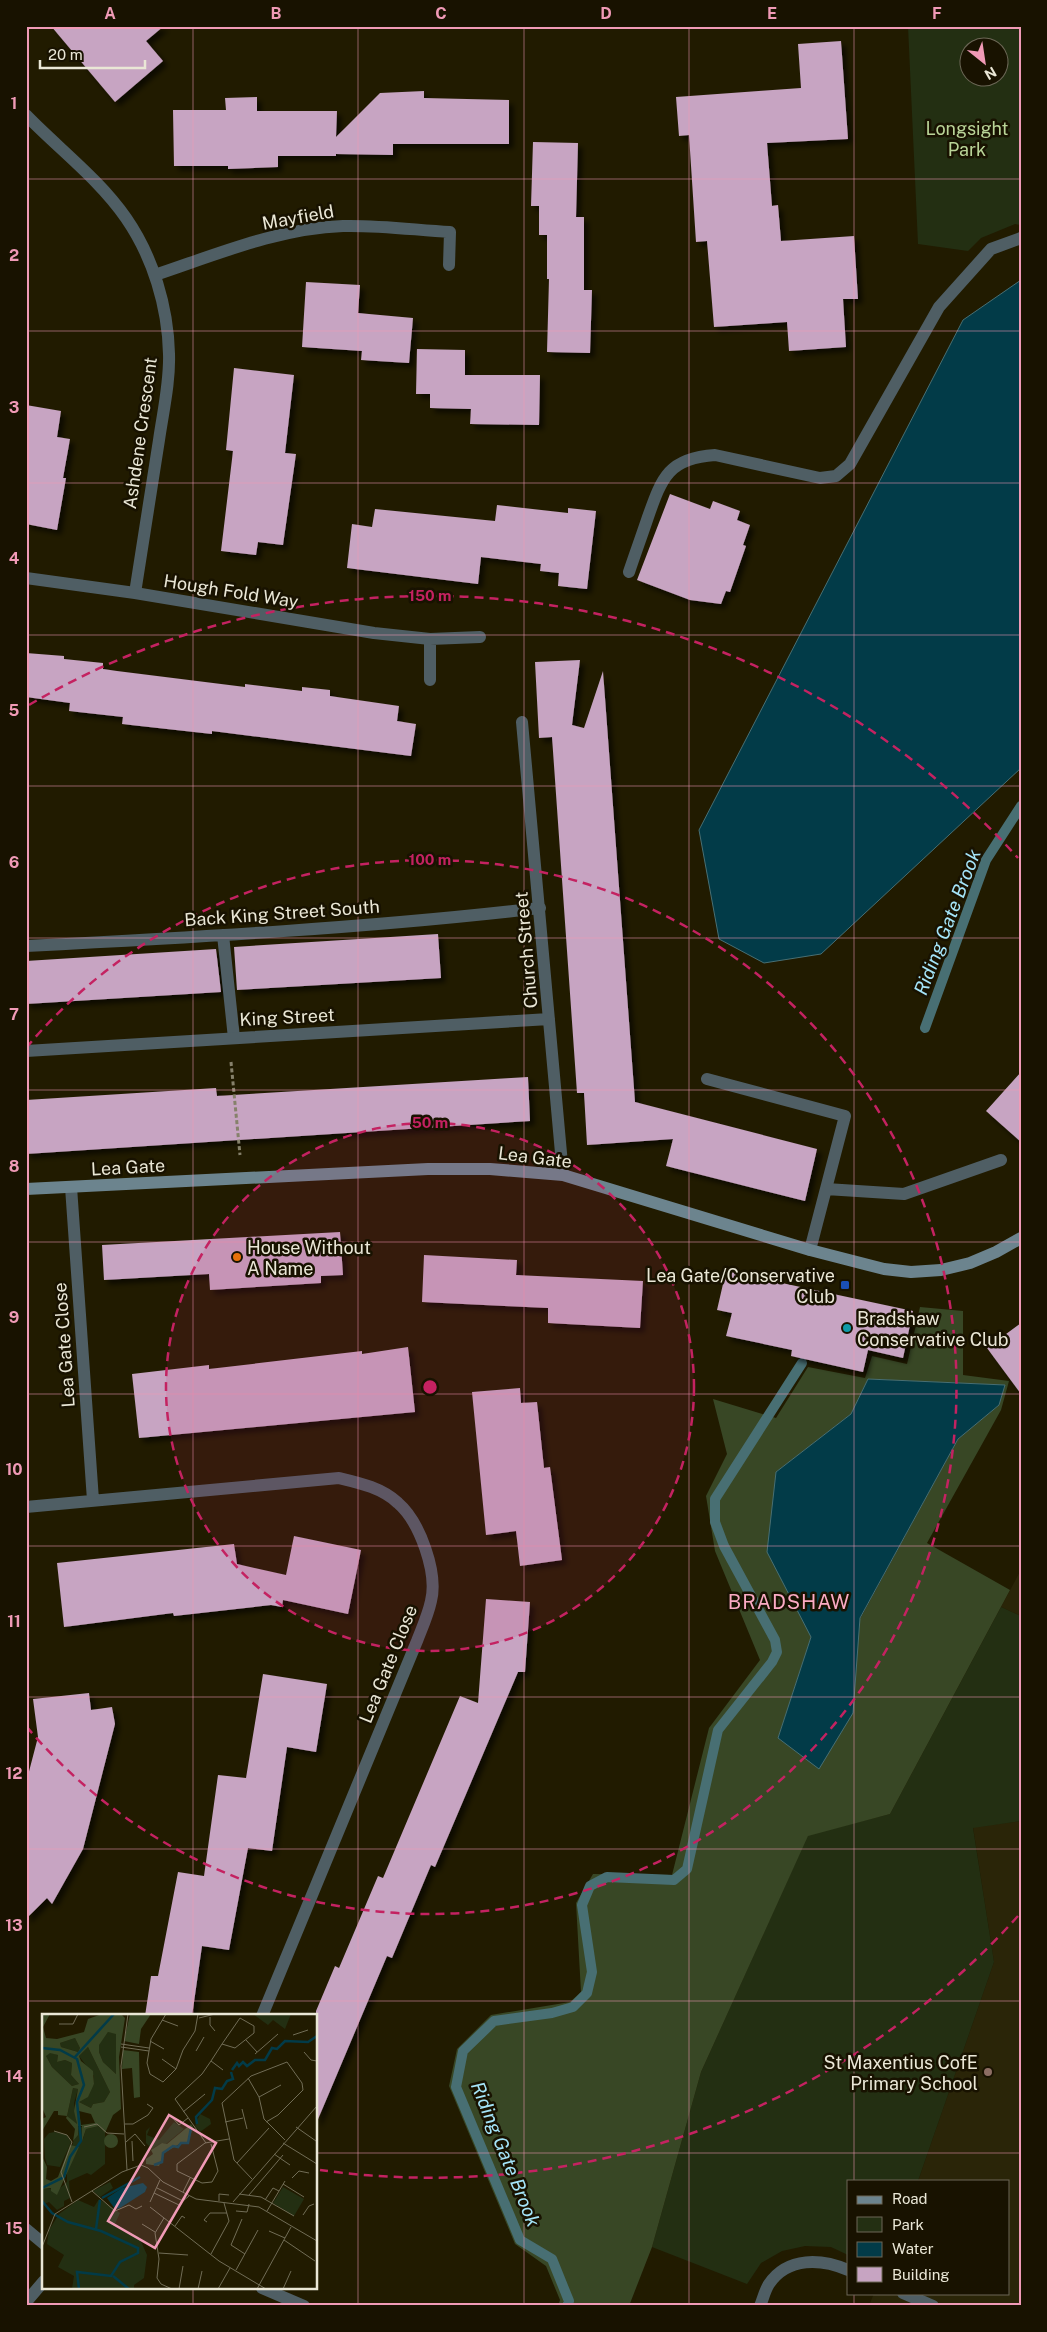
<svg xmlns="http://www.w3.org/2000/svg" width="1047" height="2332" viewBox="0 0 1047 2332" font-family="'Public Sans',sans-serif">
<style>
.built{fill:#2a2508}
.green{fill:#232f12;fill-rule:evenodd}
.forest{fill:#384725;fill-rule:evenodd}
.water{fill:#023b48;stroke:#486f73}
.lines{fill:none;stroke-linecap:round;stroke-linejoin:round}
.stream{stroke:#486f73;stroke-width:10}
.building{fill:#c7a4c2;filter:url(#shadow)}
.path{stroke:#86816b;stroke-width:3;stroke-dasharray:4 2.5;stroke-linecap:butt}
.lane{stroke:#4f5e64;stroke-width:12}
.street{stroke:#4f5e64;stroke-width:12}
.secondary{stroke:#6c848e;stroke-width:12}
.grid{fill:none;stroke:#f09ab6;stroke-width:1;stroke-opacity:0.55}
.ring{fill:none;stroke:#c42261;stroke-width:2.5;stroke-dasharray:9 6}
.food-dot{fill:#e8710a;stroke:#181200;stroke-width:2}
.transit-dot{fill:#1a4fb4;stroke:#181200;stroke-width:2}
.culture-dot{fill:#0f9aa8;stroke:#181200;stroke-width:2}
.education-dot{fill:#8d6e63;stroke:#181200;stroke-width:2}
.labels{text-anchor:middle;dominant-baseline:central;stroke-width:5;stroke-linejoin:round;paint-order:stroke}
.park-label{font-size:18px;fill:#b9d497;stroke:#181200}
.street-label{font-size:18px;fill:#eae7d6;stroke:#181200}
.poi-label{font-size:18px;fill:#eae7d6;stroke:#181200;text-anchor:start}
.water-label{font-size:19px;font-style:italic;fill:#a5e5f9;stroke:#181200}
.quarter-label{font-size:20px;letter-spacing:1px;fill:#fbaac3;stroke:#181200}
.inset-river{fill:none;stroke:#023b48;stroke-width:2.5}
.inset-road{fill:none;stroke:#716d56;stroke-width:1}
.view{fill:#f09ab6;fill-opacity:0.15;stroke:#f09ab6;stroke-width:2.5}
.inset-edge{fill:none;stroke:#eae7d6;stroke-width:2.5}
.centre{fill:#c42261;stroke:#181200;stroke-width:2.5}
.ring-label{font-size:15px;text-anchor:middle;font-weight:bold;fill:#c42261;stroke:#181200;stroke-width:5;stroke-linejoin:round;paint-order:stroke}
.neatline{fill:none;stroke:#f09ab6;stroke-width:2}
.grid-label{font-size:16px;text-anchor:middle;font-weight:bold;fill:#f09ab6}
</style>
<defs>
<filter id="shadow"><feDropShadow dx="4.5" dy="4.5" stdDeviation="2.5" flood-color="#0009"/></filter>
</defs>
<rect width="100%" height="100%" fill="#211b00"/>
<path class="built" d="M 1021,1570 L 1021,1616 L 1001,1607 Z
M 1021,1821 L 1021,2306 L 869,2306 L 874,2293 L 1008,2293 L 1008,2181 L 918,2181 L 994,1962 L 973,1827 Z"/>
<path class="green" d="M 908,26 L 1021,26 L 1021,225 L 1015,224 L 981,238 L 968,251 L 918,244 ZM 970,48 L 1000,48 L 1000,78 L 970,78 Z
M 1001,1607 L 1021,1616 L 1021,1821 L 973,1828 L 994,1962 L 918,2181 L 848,2181 L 848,2255 L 831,2247 L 805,2246 L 782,2251 L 761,2263 L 747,2284 L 652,2247 L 701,2072 L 808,1835 L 890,1814 Z"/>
<path class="forest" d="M 920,1307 L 963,1311 L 963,1375 L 1009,1381 L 1001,1410 L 927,1543 L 1010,1590 L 890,1814 L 808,1836 L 701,2072 L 652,2247 L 629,2306 L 558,2306 L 560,2300 L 546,2266 L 515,2244 L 449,2086 L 457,2049 L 491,2015 L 570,2002 L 581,1992 L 576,1903 L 593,1874 L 672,1875 L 709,1728 L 760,1660 L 715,1551 L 706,1496 L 727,1454 L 713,1399 L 776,1418 L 808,1367 L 865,1378 L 872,1356 L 907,1364 ZM 868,1379 L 1005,1385 L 999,1405 L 958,1439 L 860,1619 L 852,1713 L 778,1738 L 811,1637 L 776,1472 L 851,1414 Z"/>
<path class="water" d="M 1021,280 L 1021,768 L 821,954 L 764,963 L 719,939 L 699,830 L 963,320 Z
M 868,1379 L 1005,1385 L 999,1405 L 958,1439 L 860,1618 L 853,1713 L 819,1769 L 778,1738 L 811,1637 L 767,1552 L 776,1472 L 851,1414 Z"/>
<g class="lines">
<path class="stream" d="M 925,1028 L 986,860 L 1021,806
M 567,2306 L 569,2301 L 552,2259 L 520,2240 L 456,2087 L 463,2051 L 494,2021 L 552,2013 L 573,2007 L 587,1993 L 592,1972 L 582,1905 L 590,1886 L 607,1877 L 674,1880 L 687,1869 L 718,1730 L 772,1662 L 777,1652 L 775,1640 L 724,1546 L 715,1522 L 715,1499 L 802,1363"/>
</g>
<path class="building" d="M 51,26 L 164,26 L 146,41 L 163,61 L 115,102 Z
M 841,41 L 848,139 L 767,143 L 772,206 L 778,205 L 781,241 L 854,236 L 858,299 L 843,299 L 846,347 L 789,351 L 787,322 L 714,327 L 707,241 L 696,242 L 689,135 L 679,136 L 676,97 L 801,88 L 798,44 Z
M 424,91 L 424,98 L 509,100 L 509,144 L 393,144 L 393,155 L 336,154 L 336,156 L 278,156 L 278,167 L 228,169 L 228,166 L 174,166 L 173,110 L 226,110 L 225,98 L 257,97 L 257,111 L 337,111 L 336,137 L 380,93 Z
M 533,142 L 578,143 L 576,217 L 584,217 L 584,290 L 592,290 L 590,353 L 547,352 L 549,279 L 547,279 L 547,235 L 539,235 L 539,206 L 531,206 Z
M 306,282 L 360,285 L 358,313 L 413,318 L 409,363 L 361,360 L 362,351 L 302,347 Z
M 417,349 L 465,350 L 465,375 L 540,375 L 539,425 L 470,424 L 471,409 L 430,408 L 430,394 L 416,394 Z
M 234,368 L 294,375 L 285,453 L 296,454 L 283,545 L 258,542 L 256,555 L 221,551 L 233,451 L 226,450 Z
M 26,405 L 61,411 L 57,437 L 70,439 L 63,478 L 66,478 L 57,530 L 26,524 Z
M 670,494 L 710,509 L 713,501 L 740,511 L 737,520 L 750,525 L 743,545 L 746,546 L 730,592 L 726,591 L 721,604 L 690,600 L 637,580 Z
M 497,505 L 568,513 L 568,508 L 596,511 L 587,589 L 558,586 L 559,573 L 540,571 L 541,564 L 481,557 L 478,584 L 347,568 L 352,524 L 372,527 L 375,509 L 495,521 Z
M 26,653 L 64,656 L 64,659 L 103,663 L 103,669 L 117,671 L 245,687 L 245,684 L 302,691 L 302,687 L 330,690 L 330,696 L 399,706 L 397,721 L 416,724 L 411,756 L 212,731 L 212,734 L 122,724 L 123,717 L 69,711 L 70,703 L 26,697 Z
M 580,660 L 572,725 L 584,728 L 603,671 L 635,1102 L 817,1149 L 805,1201 L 666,1166 L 673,1139 L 587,1145 L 584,1093 L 577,1093 L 552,737 L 539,738 L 535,662 Z
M 438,934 L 441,978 L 237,990 L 234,947 Z
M 216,949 L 221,992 L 26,1004 L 26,961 Z
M 1021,1072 L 1021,1142 L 986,1111 Z
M 528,1077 L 530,1121 L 26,1154 L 26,1100 L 216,1088 L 217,1096 Z
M 340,1232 L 343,1275 L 321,1276 L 321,1283 L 210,1290 L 209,1274 L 104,1280 L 102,1245 Z
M 424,1255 L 517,1260 L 516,1275 L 643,1281 L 640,1328 L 548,1323 L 548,1308 L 422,1302 Z
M 726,1271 L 913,1311 L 903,1358 L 868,1350 L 863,1372 L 791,1356 L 792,1350 L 726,1336 L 732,1313 L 717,1310 Z
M 1021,1323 L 1021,1394 L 987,1348 Z
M 408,1347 L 415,1412 L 139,1438 L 132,1374 L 209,1365 L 209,1369 L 362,1351 L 362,1354 Z
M 520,1388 L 521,1403 L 537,1402 L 544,1468 L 550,1467 L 562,1560 L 520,1566 L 516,1531 L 486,1535 L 472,1392 Z
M 294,1536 L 361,1550 L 348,1614 L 283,1600 L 282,1607 L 271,1605 L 174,1616 L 173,1613 L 64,1627 L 57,1563 L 234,1544 L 237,1564 L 286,1575 Z
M 486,1599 L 530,1602 L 525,1672 L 518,1672 L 435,1867 L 431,1865 L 392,1958 L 387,1956 L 316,2124 L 316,2011 L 335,1966 L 339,1968 L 378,1876 L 383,1878 L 460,1696 L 478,1703 Z
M 263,1674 L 327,1684 L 316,1752 L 287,1747 L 272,1851 L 248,1848 L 229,1950 L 202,1946 L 192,2016 L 145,2016 L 151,1976 L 158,1976 L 178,1872 L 204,1876 L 218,1775 L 246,1778 Z
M 89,1693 L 91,1710 L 112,1707 L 115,1724 L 83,1849 L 52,1904 L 47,1898 L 26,1919 L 26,1783 L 38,1737 L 33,1699 Z"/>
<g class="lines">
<path class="path" d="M 231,1062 L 240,1155"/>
<path class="lane" d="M 629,572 C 635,554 642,535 648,517 C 662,477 669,458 715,455 L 820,478 L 836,476 L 850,464 L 939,307 L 991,249 L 1021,238
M 223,935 L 234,1038
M 26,946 C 198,937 369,928 540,908
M 707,1079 L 845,1116 L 810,1250
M 826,1189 L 904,1194 L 1001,1160
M 903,2293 L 933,2306
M 760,2306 C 763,2299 765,2290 769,2284 C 788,2256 822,2259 848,2270"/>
<path class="street" d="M 26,115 C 59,149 99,179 126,218 C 153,257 168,307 169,354 C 170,382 163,412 159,440 C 151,491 143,542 135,593
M 155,275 C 215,255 279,228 343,226 C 379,225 415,230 450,232 L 449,265
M 26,578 L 135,593 L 374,633 L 430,639 L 480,637
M 430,639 L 430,680
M 522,722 L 563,1175
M 26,1051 L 549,1019
M 71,1187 L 93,1500
M 26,1507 L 339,1478 C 360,1483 382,1488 398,1503 C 420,1522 438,1573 431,1601 C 428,1615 422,1628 417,1641 L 262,2016
M 26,2229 L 44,2244
M 262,2288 L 304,2306
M 26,2302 L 44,2281"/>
<path class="secondary" d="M 26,1189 L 428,1169 L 490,1169 L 563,1175 L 810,1250 L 884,1269 L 911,1272 L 941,1270 L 970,1263 L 996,1252 L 1021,1238"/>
</g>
<path class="grid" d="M 193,26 L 193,2016M 358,26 L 358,2306M 524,26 L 524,2306M 689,26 L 689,2306M 854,26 L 854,2181M 26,179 L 1021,179M 26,331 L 1021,331M 26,483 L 1021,483M 26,635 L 1021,635M 26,786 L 1021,786M 26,938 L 1021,938M 26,1090 L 1021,1090M 26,1242 L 1021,1242M 26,1394 L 1021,1394M 26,1546 L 1021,1546M 26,1697 L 1021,1697M 26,1849 L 1021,1849M 26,2001 L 1021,2001M 26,2153 L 44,2153M 316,2153 L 1021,2153M 193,2288 L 193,2306M 854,2293 L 854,2306"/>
<circle cx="430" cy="1387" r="264" fill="#c42261" fill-opacity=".12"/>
<g class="ring">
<circle cx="430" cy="1387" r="264"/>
<path d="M26 1048A527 527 0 1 1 26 1726"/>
<path d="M1018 1916A791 791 0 0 1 320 2170M29 705A791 791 0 0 1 1018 858"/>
</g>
<circle class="food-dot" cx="237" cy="1257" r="5"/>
<rect class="transit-dot" x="840" y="1280" width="10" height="10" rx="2.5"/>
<circle class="culture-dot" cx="847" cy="1328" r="5"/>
<circle class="education-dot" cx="988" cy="2072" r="5"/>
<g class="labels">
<g class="park-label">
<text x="967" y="128">Longsight<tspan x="967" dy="21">Park</tspan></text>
</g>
<g class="street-label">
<text transform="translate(298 217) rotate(-10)">Mayfield</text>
<text transform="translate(140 433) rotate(-82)">Ashdene Crescent</text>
<text transform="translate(231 591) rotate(9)">Hough Fold Way</text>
<text transform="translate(282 913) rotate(-4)">Back King Street South</text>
<text transform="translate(526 950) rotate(-95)">Church Street</text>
<text transform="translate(287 1017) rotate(-3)">King Street</text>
<text transform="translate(535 1157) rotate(7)">Lea Gate</text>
<text transform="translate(128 1167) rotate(-3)">Lea Gate</text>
<text transform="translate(64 1345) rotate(-94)">Lea Gate Close</text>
<text transform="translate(388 1664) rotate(-68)">Lea Gate Close</text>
</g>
<g class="poi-label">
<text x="247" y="1247">House Without<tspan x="247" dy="21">A Name</tspan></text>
<text x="835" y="1275" text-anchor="end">Lea Gate/Conservative<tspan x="835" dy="21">Club</tspan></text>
<text x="857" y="1318">Bradshaw<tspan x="857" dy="21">Conservative Club</tspan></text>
<text x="978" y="2062" text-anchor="end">St Maxentius CofE<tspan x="978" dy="21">Primary School</tspan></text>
</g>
<g class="water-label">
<text transform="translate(947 922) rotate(-69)">Riding Gate Brook</text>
<text transform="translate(506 2154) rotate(68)">Riding Gate Brook</text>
</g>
<g class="quarter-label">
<text x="789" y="1602">BRADSHAW</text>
</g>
</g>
<g transform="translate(42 2014)">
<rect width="275" height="275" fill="#211b00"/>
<path d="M 211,0 L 249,0 L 243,15 L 231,6 L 226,11 ZM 66,18 L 74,19 L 74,60 L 61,48 L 57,38 L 57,30 ZM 33,24 L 38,34 L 36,38 L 19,33 L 18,29 ZM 46,33 L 68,78 L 62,88 L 51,90 L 49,94 L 37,88 L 52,70 L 52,62 L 37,42 ZM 7,38 L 16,41 L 15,48 L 23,46 L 30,49 L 29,61 L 37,70 L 30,72 L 10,53 L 4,42 ZM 31,74 L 36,75 L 32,89 L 35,111 L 25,102 ZM 158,100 L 168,105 L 169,110 L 158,118 L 153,112 ZM 132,108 L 142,115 L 124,130 L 120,129 L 110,135 L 104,129 L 104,117 L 108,113 L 105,121 L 117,126 ZM 57,112 L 63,119 L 63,150 L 49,161 L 45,159 L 27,167 L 28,184 L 22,187 L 22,192 L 15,196 L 7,188 L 0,191 L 0,175 L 18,174 L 25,168 L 25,156 L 37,133 L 30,132 L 36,113 L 40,113 L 41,125 L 44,115 ZM 13,118 L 25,121 L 29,128 L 18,153 L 5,151 L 3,144 L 2,125 L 7,119 ZM 68,168 L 71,174 L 58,183 L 51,177 ZM 241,173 L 262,185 L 252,202 L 231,189 ZM 57,185 L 78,199 L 72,212 L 97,223 L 105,241 L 102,264 L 92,271 L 92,275 L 30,275 L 32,262 L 16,253 L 22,241 L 5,230 L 7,216 L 17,200 L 36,186 L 52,193 Z" fill="#232f12"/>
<path d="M 0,0 L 8,0 L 1,13 L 4,24 L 15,25 L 42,18 L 46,5 L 60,0 L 79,0 L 83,4 L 77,43 L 79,95 L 71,101 L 63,119 L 57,112 L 44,115 L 40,127 L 40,112 L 36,112 L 36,121 L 31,127 L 33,115 L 24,104 L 25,102 L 16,101 L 16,97 L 12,97 L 0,117 L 0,105 L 4,103 L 0,93 ZM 66,18 L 74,20 L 74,60 L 61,48 L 57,38 L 57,31 ZM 33,24 L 38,34 L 36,38 L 19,33 L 18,29 ZM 46,33 L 68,78 L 62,88 L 51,90 L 49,94 L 37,88 L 46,83 L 52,70 L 51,57 L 39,47 L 37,42 ZM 8,39 L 16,41 L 15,48 L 23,46 L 30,49 L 29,61 L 37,70 L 30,72 L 10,53 L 4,42 ZM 31,74 L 36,75 L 32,97 L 35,110 L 25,102 ZM 37,97 L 49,100 L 53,109 L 39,111 ZM 88,0 L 109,0 L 99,15 L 97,30 L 82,27 ZM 81,36 L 97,38 L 98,83 L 92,84 L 90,54 L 80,55 ZM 149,110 L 151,113 L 146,129 L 139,129 L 122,139 L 117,152 L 104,150 L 104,145 L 111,140 L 109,136 L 120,129 L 125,130 ZM62 127a7 7 0 1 1 14 0a7 7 0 1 1-14 0ZM 28,131 L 37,133 L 15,181 L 9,177 L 9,174 L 0,175 L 0,142 L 5,153 L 4,165 L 9,167 L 16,163 Z" fill="#384725" fill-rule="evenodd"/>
<path d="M 101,169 L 105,173 L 103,178 L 78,194 L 73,195 L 65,184 L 80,174 Z" fill="#023b48"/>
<path class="inset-river" d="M 0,34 L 18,36 L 35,45 L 42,71 L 35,88 L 39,127 L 28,143 L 22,163 L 0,174M 32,44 L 72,0M 190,56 L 195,49 L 197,52 L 201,48 L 205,52 L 213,46 L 223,46 L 230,34 L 235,35 L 243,27 L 266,28 L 275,22M 155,110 L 154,103 L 170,86 L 173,74 L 180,75 L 185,67 L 191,65 L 189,58M 112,151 L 120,148 L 121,139 L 131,132 L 136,133 L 139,129 L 146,129 L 149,114M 60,184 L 98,163M 0,187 L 10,199 L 26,208 L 59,217 L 96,234 L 96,239 L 78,248 L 69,262 L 35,258 L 37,275M 54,215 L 58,186M 71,262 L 87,275"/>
<path class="inset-road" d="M 124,0 L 109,25 L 105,49 L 108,60 L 121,68 L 134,55 L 141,36 L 153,17 L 156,0M 168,3 L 168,11 L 173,17M 157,4 L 173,0M 120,6 L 136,12M 17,10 L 31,10 L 36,0M 251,21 L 266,16M 204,26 L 215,38M 108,27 L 122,35M 79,30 L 107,34M 79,33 L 107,37M 154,37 L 162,23M 262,38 L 269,46 L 275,47M 213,40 L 236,20M 120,45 L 134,55M 169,47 L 181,56M 206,64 L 217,83 L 222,105 L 243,126M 217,83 L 239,71M 200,95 L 205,115M 141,98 L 163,80M 128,101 L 137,111 L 146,104M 183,108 L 201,104M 83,110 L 91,110 L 106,101 L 111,94 L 105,90M 42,113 L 55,110 L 65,119 L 82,120M 254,113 L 274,127M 12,117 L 25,121 L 30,128 L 19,158 L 30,188M 90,127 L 91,147M 84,128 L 93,120 L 103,132M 164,129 L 133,85 L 160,60 L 169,47 L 180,30 L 198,4 L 212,12 L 212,19 L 193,34 L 180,30M 241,129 L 275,150M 169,130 L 176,157 L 170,168 L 160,169 L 135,157 L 135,150 L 163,129 L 187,125M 232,140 L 248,151M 195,149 L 227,114M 85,156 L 79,52 L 86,0M 250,164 L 257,157 L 267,159M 210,165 L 192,146 L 180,89 L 209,62 L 245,48 L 260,69 L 261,76 L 236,101 L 224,108M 241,170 L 262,183M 115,174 L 141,187 L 147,182M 50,177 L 73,197 L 87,191 L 94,195 L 100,192M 141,178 L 148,164M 112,179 L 137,191M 197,180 L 219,183 L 252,202M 207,181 L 241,141M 223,186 L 231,174 L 237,177M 177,187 L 177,180 L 187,181M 108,188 L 118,166M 191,188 L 275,92M 108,193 L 177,247 L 224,275M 194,197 L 205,198 L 207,190M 225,197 L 243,167M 261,201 L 267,192 L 272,190M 122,204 L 113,219 L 117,245 L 115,264 L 119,270 L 130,275M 200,205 L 189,231 L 203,240M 165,208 L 162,206 L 168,199 L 185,199M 100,210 L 113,218M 133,212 L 140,202 L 143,204M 227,217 L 243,224M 242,226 L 273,247M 0,233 L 13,200 L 80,158 L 99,151 L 106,154 L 121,168 L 154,185 L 217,193 L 275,227M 117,239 L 146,241M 169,240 L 187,207 L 182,189M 194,256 L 216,216M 137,275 L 141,252M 156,275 L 160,257M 176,275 L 188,254M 215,275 L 249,213M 241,275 L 249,257"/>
<path class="view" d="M 127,101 L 174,129 L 113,234 L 66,207 Z"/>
<rect width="275" height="275" class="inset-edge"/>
</g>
<circle cx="430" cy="1387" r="8" class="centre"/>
<g class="ring-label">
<text x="430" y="601">150 m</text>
<text x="430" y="865">100 m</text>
<text x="430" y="1128">50 m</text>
</g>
<rect width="1047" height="2332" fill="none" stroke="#181200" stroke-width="55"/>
<rect x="847" y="2180" width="162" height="115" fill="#181200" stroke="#6c6756"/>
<rect x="857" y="2196" width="25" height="8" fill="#6c848e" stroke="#6c6756"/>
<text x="892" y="2204" font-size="15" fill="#eae7d6">Road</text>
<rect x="857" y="2217" width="25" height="15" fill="#232f12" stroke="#6c6756"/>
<text x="892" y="2230" font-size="15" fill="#eae7d6">Park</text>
<rect x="857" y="2242" width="25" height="15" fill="#023b48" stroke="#6c6756"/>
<text x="892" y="2254" font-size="15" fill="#eae7d6">Water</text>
<rect x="857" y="2267" width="25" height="15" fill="#c7a4c2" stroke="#6c6756"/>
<text x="892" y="2280" font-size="15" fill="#eae7d6">Building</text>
<g transform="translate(984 62) rotate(150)"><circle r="24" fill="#181200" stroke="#6c6756"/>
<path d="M0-4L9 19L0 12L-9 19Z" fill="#f09ab6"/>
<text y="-8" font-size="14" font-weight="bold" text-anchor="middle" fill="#eae7d6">N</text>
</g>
<path d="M40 60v8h105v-8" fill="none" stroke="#eae7d6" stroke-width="2.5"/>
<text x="48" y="60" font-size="15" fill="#eae7d6" stroke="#181200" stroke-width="4" paint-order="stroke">20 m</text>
<rect x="28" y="28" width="992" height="2276" class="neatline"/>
<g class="grid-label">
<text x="110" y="19">A</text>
<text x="276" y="19">B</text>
<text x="441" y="19">C</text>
<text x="606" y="19">D</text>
<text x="772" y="19">E</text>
<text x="937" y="19">F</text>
<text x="14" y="109">1</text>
<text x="14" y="261">2</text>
<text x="14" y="413">3</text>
<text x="14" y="564">4</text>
<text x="14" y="716">5</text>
<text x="14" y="868">6</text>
<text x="14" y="1020">7</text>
<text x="14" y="1172">8</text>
<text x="14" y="1323">9</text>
<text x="14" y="1475">10</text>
<text x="14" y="1627">11</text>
<text x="14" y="1779">12</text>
<text x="14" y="1931">13</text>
<text x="14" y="2082">14</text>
<text x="14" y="2234">15</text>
</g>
</svg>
